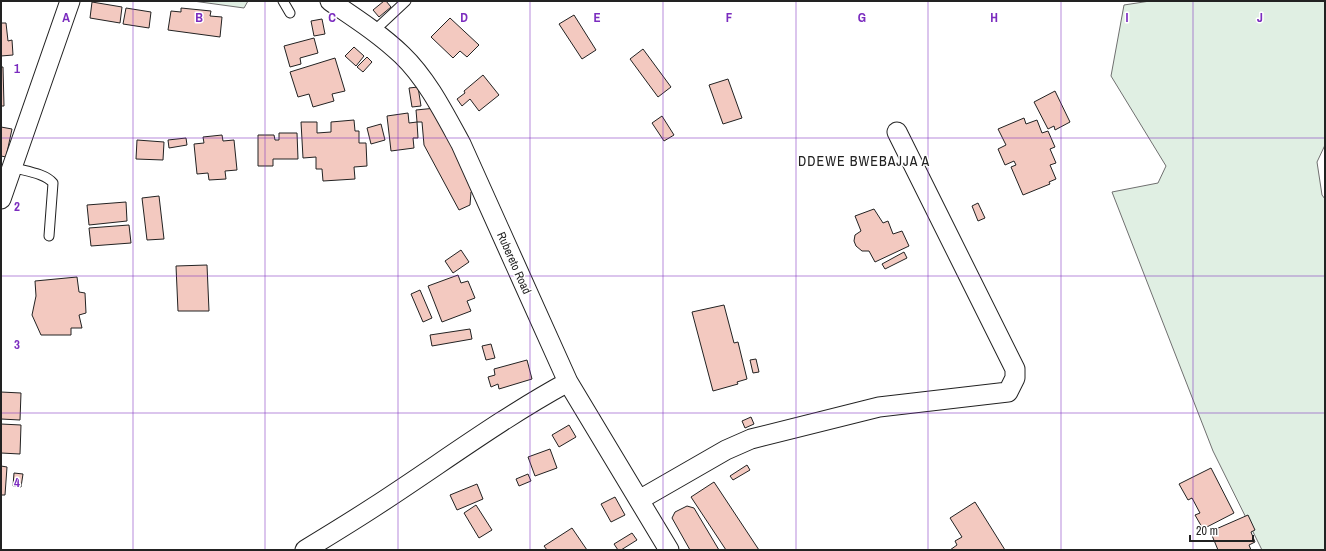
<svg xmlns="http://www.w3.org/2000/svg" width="1326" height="551" viewBox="0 0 1326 551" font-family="'Archivo Narrow',sans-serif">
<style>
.green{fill:#e0efe3;stroke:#6f6f6f}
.building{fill:#f3c9c0;stroke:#222}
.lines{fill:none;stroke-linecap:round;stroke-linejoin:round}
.lane-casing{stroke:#222;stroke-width:11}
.street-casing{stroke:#222;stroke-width:21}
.lane{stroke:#fff;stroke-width:9}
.street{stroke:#fff;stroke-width:19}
.grid{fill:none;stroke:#7b2cbf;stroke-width:1;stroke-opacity:0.55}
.labels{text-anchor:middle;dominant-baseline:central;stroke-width:3;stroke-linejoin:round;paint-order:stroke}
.street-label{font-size:12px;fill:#222;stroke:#fff}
.quarter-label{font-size:14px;letter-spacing:1px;fill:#222;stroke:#fff}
.grid-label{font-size:13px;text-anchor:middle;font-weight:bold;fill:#7b2cbf;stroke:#fff;stroke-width:3;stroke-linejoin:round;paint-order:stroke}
</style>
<rect width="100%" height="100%" fill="#fff"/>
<path class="green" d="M 193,1 L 248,1 L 244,8 Z
M 1150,1 L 1325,1 L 1325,145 L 1317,162 L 1322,195 L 1325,199 L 1325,550 L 1262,550 L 1213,451 L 1112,192 L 1158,183 L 1166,166 L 1111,76 L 1124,5 Z"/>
<path class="building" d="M 384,1 L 386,1 L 391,7 L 379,17 L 373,10 Z
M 92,2 L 122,7 L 120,23 L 90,18 Z
M 126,8 L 151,12 L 149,28 L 123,24 Z
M 181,8 L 211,11 L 210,16 L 222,17 L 220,37 L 168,30 L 171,11 L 181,12 Z
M 574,15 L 596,50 L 582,59 L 559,24 Z
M 450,18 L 479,45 L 467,57 L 460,51 L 453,58 L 431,37 Z
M 322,19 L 325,34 L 314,36 L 311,21 Z
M 1,23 L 6,23 L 8,41 L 12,40 L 13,55 L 1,56 Z
M 314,38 L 318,53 L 300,58 L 301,64 L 290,67 L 284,46 Z
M 354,47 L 364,56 L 356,66 L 345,56 Z
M 643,49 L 671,87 L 658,97 L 630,59 Z
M 367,57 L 372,62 L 363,72 L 357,67 Z
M 335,58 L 345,91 L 332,94 L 334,101 L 313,107 L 309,94 L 298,97 L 290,72 Z
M 1,67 L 3,67 L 4,106 L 1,106 Z
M 483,75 L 499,95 L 479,111 L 470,99 L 462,106 L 457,99 L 465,93 L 464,91 Z
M 728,79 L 742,118 L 723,124 L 709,85 Z
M 418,87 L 421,106 L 412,107 L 409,88 Z
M 1055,91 L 1070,122 L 1055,130 L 1054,126 L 1048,129 L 1034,102 Z
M 436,108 L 478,190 L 471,192 L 470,205 L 459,210 L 424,145 L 422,122 L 417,122 L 416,110 Z
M 408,113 L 409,123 L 417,122 L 418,138 L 413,138 L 414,148 L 391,151 L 387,116 Z
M 662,116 L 674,135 L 664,141 L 652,123 Z
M 1024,118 L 1026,124 L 1037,120 L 1042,133 L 1048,131 L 1055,147 L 1050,149 L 1056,163 L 1050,165 L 1056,179 L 1049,182 L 1050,184 L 1023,195 L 1011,167 L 1016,165 L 1014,161 L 1005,165 L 998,149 L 1006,145 L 998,129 Z
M 354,120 L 355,131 L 359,131 L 359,143 L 366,143 L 367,166 L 354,167 L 355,179 L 323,181 L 322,169 L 316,169 L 316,157 L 303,158 L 301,122 L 317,122 L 317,133 L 331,132 L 331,122 Z
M 381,124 L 385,140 L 371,144 L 367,128 Z
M 1,127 L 12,129 L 6,157 L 1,156 Z
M 279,133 L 297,133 L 298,159 L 273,159 L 273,166 L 258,166 L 258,135 L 274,135 L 275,140 L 279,140 Z
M 222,135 L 223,141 L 234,140 L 237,170 L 225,171 L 226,179 L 209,180 L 208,173 L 197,174 L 194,144 L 204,143 L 203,137 Z
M 186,138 L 187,145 L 169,148 L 168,140 Z
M 137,140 L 164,142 L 163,160 L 136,159 Z
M 159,196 L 164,239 L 147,240 L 142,198 Z
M 126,202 L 127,221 L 89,225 L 87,205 Z
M 978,203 L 985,218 L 978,221 L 972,206 Z
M 874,209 L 883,223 L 888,221 L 893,234 L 902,231 L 909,246 L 875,262 L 869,251 L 862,251 L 856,246 L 854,241 L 855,235 L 861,231 L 855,216 Z
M 129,225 L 131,243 L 91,246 L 89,228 Z
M 461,250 L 469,262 L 453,273 L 445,261 Z
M 904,252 L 907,258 L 885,269 L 882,264 Z
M 207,265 L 209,311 L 178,311 L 176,266 Z
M 458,275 L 461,283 L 468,281 L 475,298 L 467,301 L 471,311 L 442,322 L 428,286 Z
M 77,277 L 79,292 L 85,293 L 86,313 L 79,315 L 82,328 L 71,328 L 71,335 L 41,335 L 32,315 L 36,296 L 35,281 Z
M 420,290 L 432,318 L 423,322 L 411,294 Z
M 724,305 L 734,343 L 738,342 L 747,379 L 737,382 L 738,384 L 713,391 L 692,312 Z
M 470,329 L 472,339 L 432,346 L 430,335 Z
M 491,344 L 495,358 L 486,360 L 482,346 Z
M 756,359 L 759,372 L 753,373 L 750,360 Z
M 527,360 L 532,379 L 499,389 L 498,384 L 491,387 L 488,377 L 495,375 L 494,369 Z
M 1,392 L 21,393 L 20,420 L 1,419 Z
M 751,417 L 754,424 L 745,428 L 742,421 Z
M 1,424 L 21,425 L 20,454 L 1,453 Z
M 569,425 L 576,437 L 559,447 L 552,435 Z
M 550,449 L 557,468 L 535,476 L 528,457 Z
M 747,465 L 750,470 L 733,480 L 730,476 Z
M 1,466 L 7,467 L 5,495 L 1,495 Z
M 1211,468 L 1234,513 L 1203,529 L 1195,515 L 1200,513 L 1192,498 L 1188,500 L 1179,484 Z
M 14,473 L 23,474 L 21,487 L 13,486 Z
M 528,474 L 531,481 L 519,486 L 516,479 Z
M 714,482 L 759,550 L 726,550 L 691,497 Z
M 477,484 L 483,499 L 457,510 L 450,495 Z
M 615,497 L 625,515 L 611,522 L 601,504 Z
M 975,502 L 1005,550 L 950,550 L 957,545 L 955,541 L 962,537 L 950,518 Z
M 476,505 L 492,530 L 479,538 L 464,513 Z
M 687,506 L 694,508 L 719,550 L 690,550 L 672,518 L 675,512 Z
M 1248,515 L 1255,530 L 1251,532 L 1255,542 L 1249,545 L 1251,550 L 1218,550 L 1211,533 L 1217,530 L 1216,529 Z
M 572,528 L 587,550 L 547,550 L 544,546 Z
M 632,533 L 637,540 L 621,550 L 618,550 L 614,544 Z"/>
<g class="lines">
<g class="lane-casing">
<path id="lane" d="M 283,1 L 290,13
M 374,31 L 406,1
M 12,167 C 24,171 45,173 53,183 L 49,236"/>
</g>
<g class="street-casing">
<path id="street" d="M 330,1 C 355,18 380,34 402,55 C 427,79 444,113 461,144 L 568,382 L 669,550
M 1,199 L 70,1
M 639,500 L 726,450 L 751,439 L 879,407 L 1008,392 L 1015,378 L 1015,369 L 897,132
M 305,550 C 328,536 351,522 374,507 C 439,465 500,419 568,382"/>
</g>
<use href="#lane" class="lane"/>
<use href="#street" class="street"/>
</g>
<path class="grid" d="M 133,1 L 133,550M 265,1 L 265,550M 398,1 L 398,550M 530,1 L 530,550M 663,1 L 663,550M 796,1 L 796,550M 928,1 L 928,550M 1061,1 L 1061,550M 1193,1 L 1193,550M 1,138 L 1325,138M 1,276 L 1325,276M 1,413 L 1325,413"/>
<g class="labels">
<g class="street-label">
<text transform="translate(514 263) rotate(66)">Rubereto Road</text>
</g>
<g class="quarter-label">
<text x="864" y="161">DDEWE BWEBAJJA A</text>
</g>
</g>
<g class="grid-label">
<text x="66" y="22">A</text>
<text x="199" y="22">B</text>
<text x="332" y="22">C</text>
<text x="464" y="22">D</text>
<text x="597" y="22">E</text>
<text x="729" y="22">F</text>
<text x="862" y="22">G</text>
<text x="994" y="22">H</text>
<text x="1127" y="22">I</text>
<text x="1260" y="22">J</text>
<text x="17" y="73">1</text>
<text x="17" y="211">2</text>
<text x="17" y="349">3</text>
<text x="17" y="487">4</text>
</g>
<rect width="1326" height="551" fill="none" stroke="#222222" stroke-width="4"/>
<path d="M1190 535v6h63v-6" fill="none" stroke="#222222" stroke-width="2"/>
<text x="1196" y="535" font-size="12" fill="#222222" stroke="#ffffff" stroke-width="3" paint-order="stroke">20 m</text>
</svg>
